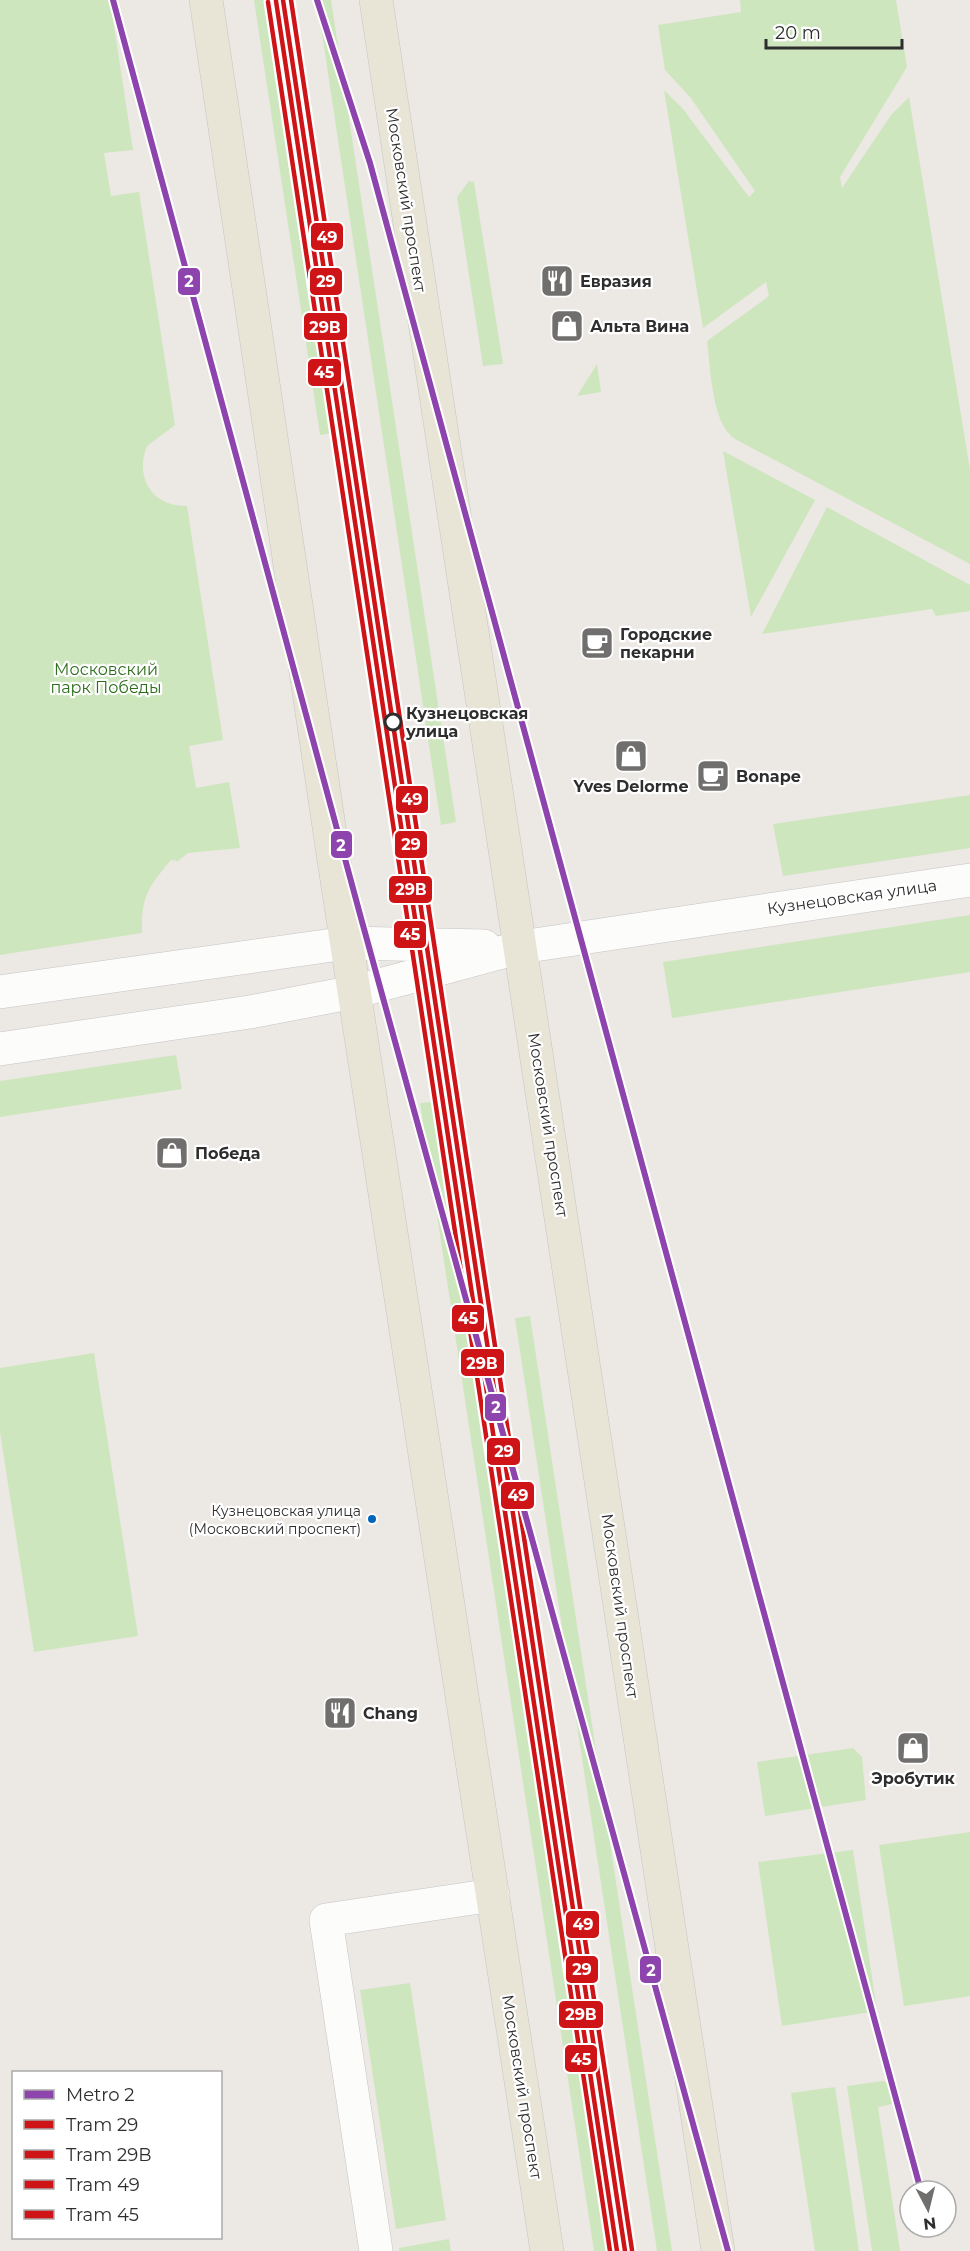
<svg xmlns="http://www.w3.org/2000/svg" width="970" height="2251" viewBox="0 0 970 2251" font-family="Montserrat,sans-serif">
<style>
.green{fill:#cee6be}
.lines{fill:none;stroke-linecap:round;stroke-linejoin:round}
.minor-casing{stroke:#c5c4c5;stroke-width:34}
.primary-casing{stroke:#c6c5c4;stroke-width:34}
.minor{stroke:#fcfcfb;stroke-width:33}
.primary{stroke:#e8e4d6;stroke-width:33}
.tram-1-casing{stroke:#fff;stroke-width:9}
.tram-2-casing{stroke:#fff;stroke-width:9}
.tram-3-casing{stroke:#fff;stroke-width:9}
.tram-4-casing{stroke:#fff;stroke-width:9}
.tram-1{stroke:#ce1417;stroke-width:4.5}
.tram-2{stroke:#ce1417;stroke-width:4.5}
.tram-3{stroke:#ce1417;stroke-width:4.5}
.tram-4{stroke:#ce1417;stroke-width:4.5}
.metro-1-casing{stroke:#fff;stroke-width:10}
.metro-1{stroke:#8e44ad;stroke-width:6}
.stop-dot{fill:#fff;stroke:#2e2e2e;stroke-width:3}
.bus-dot{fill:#0065bd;stroke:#fff;stroke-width:2}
.labels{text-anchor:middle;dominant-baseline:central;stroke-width:4.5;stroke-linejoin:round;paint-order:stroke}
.bus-label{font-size:14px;fill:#2e2e2e;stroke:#fff;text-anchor:end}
.street-label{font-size:16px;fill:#2e2e2e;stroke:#fff}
.poi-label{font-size:16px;font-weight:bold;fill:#2e2e2e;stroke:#fff;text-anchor:start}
.park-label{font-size:16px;fill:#2c6e1b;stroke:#fff}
.stop-label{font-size:16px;font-weight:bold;fill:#2e2e2e;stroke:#fff;text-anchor:start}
.line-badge{stroke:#fff;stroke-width:2}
.badge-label{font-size:16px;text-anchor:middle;font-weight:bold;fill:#fff}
</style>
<rect width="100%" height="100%" fill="#ece8e4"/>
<path class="green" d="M 0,0 L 110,0 L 133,150 L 104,153 L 111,196 L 139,192 L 175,425 L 147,446 C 134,478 153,507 187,506 L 223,740 L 189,746 L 196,788 L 229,782 L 240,848 L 188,853 L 178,861 L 171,860 C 148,887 141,897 142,933 L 0,955 Z
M 254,0 L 273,0 L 339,432 L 320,435 Z
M 317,0 L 331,0 L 456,822 L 441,825 Z
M 740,0 L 896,0 L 907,67 L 840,177 L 842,188 L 891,115 L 909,97 L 970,470 L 970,564 L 735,439 C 711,423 711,369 707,341 L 769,296 L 766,282 L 703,328 L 664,90 L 683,109 L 749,197 L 755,191 L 690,97 L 665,70 L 658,25 L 741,12 Z
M 469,181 L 474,182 L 503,364 L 483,366 L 457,197 Z
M 597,364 L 601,392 L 577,396 Z
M 723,451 L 815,500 L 751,617 Z
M 827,507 L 970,585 L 970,611 L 936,616 L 932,609 L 762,634 Z
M 970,795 L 970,848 L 783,876 L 773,824 Z
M 970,915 L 970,972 L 672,1018 L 663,962 Z
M 176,1055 L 182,1089 L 0,1117 L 0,1081 Z
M 445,1101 L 618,2251 L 594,2251 L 420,1103 Z
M 530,1316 L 672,2251 L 657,2251 L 515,1318 Z
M 94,1353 L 138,1636 L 34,1652 L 0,1432 L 0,1368 Z
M 853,1748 L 862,1757 L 866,1800 L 765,1816 L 757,1762 Z
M 970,1832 L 970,1996 L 904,2006 L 879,1845 Z
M 853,1850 L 877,2011 L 782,2026 L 758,1862 Z
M 410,1983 L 446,2220 L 396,2229 L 360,1990 Z
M 883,2081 L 894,2085 L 897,2103 L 878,2107 L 900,2251 L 872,2251 L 847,2086 Z
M 835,2087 L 859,2251 L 815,2251 L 791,2093 Z
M 449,2239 L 451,2251 L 399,2251 L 399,2248 Z"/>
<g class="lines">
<g class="minor-casing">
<path id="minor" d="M 0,992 L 347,943 L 484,946
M 0,1049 L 250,1012 L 354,992 L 521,947 L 970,880
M 376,2251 L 326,1920 L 493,1895"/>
</g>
<g class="primary-casing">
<path id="primary" d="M 206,0 L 335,867 L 547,2251
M 376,0 L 718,2251"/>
</g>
<use href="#minor" class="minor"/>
<use href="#primary" class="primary"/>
<g class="tram-1-casing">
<path id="tram-1" d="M 283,0 L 625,2251"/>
</g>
<g class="tram-2-casing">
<path id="tram-2" d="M 276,1 L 617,2251"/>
</g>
<g class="tram-3-casing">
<path id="tram-3" d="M 291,0 L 632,2250"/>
</g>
<g class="tram-4-casing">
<path id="tram-4" d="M 268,2 L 610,2251"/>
</g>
<use href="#tram-1" class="tram-1"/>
<use href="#tram-2" class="tram-2"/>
<use href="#tram-3" class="tram-3"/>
<use href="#tram-4" class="tram-4"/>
<g class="metro-1-casing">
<path id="metro-1" d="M 113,0 L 361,918 L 728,2251
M 317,0 L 370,163 L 921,2191"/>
</g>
<use href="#metro-1" class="metro-1"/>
</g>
<defs>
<g id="restaurant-square" transform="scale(1.725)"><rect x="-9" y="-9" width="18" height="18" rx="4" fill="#706f6e" stroke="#fff"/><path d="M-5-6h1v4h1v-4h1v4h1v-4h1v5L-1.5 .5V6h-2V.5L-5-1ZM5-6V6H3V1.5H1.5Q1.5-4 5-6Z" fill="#fff"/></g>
<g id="shop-square" transform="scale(1.725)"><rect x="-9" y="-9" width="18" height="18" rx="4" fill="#706f6e" stroke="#fff"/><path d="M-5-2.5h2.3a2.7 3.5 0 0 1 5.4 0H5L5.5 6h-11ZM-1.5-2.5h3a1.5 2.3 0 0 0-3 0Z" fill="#fff"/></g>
<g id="cafe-square" transform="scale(1.725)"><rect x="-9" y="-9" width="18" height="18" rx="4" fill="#706f6e" stroke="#fff"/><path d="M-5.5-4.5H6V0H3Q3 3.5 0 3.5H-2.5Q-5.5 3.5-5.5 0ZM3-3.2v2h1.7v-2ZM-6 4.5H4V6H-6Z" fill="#fff"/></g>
</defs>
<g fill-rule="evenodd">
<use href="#restaurant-square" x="557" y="281"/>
<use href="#shop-square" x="567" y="326"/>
<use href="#cafe-square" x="597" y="643"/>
<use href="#shop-square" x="631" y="756"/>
<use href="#cafe-square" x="713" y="776"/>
<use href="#shop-square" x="172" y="1153"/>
<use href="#restaurant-square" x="340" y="1713"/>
<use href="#shop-square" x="913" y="1748"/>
</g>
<circle class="stop-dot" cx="393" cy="722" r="8"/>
<circle class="bus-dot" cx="372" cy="1519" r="5"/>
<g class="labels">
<g class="bus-label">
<text x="361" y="1511">Кузнецовская улица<tspan x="361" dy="18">(Московский проспект)</tspan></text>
</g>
<g class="street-label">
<text transform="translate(406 200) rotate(81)">Московский проспект</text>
<text transform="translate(852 897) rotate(-8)">Кузнецовская улица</text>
<text transform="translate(548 1125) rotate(81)">Московский проспект</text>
<text transform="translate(620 1606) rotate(82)">Московский проспект</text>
<text transform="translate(522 2087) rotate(81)">Московский проспект</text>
</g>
<g class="poi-label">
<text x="580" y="281">Евразия</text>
<text x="590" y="326">Альта Вина</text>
<text x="620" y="634">Городские<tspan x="620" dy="18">пекарни</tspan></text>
<text x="736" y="776">Bonape</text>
<text x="631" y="786" text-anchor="middle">Yves Delorme</text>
<text x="195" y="1153">Победа</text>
<text x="363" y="1713">Chang</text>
<text x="913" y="1778" text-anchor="middle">Эробутик</text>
</g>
<g class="park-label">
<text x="106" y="669">Московский<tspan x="106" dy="18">парк Победы</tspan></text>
</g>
<g class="stop-label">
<text x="406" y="713">Кузнецовская<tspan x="406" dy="18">улица</tspan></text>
</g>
</g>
<g class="line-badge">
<rect x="310" y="222" width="34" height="29" rx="6" fill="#ce1417"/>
<rect x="309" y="267" width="34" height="29" rx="6" fill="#ce1417"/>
<rect x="177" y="267" width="24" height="29" rx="6" fill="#8e44ad"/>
<rect x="303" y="312" width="45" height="29" rx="6" fill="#ce1417"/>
<rect x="307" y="358" width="35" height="29" rx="6" fill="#ce1417"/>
<rect x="395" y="785" width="34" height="29" rx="6" fill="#ce1417"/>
<rect x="394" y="830" width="34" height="29" rx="6" fill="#ce1417"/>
<rect x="330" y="830" width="23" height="29" rx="6" fill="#8e44ad"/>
<rect x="388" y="875" width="45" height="29" rx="6" fill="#ce1417"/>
<rect x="393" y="920" width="34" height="29" rx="6" fill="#ce1417"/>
<rect x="451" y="1304" width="34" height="29" rx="6" fill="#ce1417"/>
<rect x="460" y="1348" width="45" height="29" rx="6" fill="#ce1417"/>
<rect x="484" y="1393" width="23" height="29" rx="6" fill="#8e44ad"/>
<rect x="486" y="1437" width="35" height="29" rx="6" fill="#ce1417"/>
<rect x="500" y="1481" width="35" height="29" rx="6" fill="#ce1417"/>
<rect x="565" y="1910" width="35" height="29" rx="6" fill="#ce1417"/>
<rect x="565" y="1955" width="34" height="29" rx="6" fill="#ce1417"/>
<rect x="639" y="1955" width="23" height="29" rx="6" fill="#8e44ad"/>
<rect x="558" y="2000" width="46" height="29" rx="6" fill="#ce1417"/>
<rect x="564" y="2044" width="34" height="29" rx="6" fill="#ce1417"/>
</g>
<g class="badge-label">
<text x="327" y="243">49</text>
<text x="326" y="287">29</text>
<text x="189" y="287">2</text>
<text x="325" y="333">29В</text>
<text x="324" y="378">45</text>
<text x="412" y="805">49</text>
<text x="411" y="850">29</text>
<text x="341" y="851">2</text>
<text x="411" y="895">29В</text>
<text x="410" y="940">45</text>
<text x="468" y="1324">45</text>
<text x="482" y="1369">29В</text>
<text x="496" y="1413">2</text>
<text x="504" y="1457">29</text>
<text x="518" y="1501">49</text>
<text x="583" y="1930">49</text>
<text x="582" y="1975">29</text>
<text x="651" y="1976">2</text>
<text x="581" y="2020">29В</text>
<text x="581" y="2065">45</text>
</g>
<rect x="12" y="2071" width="210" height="168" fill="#ffffff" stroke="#ababab" stroke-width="1.5"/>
<rect x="24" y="2090" width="30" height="9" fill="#8e44ad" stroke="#ababab" stroke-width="1.5"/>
<text x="66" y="2101" font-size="18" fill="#2e2e2e">Metro 2</text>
<rect x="24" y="2120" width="30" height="9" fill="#ce1417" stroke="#ababab" stroke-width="1.5"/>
<text x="66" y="2131" font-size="18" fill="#2e2e2e">Tram 29</text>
<rect x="24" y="2150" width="30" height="9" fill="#ce1417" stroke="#ababab" stroke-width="1.5"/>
<text x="66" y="2161" font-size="18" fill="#2e2e2e">Tram 29В</text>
<rect x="24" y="2180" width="30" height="9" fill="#ce1417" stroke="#ababab" stroke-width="1.5"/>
<text x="66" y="2191" font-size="18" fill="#2e2e2e">Tram 49</text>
<rect x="24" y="2210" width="30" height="9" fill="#ce1417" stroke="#ababab" stroke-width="1.5"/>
<text x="66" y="2221" font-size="18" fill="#2e2e2e">Tram 45</text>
<g transform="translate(928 2209) rotate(173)"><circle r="28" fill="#ffffff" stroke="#ababab" stroke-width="1.5"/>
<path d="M0-4.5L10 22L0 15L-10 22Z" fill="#706f6e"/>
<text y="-9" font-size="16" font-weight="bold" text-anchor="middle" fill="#2e2e2e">N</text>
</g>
<path d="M766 39v9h136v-9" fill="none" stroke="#2e2e2e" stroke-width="3"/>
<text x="775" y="39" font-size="18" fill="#2e2e2e" stroke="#ffffff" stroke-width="4.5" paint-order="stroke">20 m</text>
</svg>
